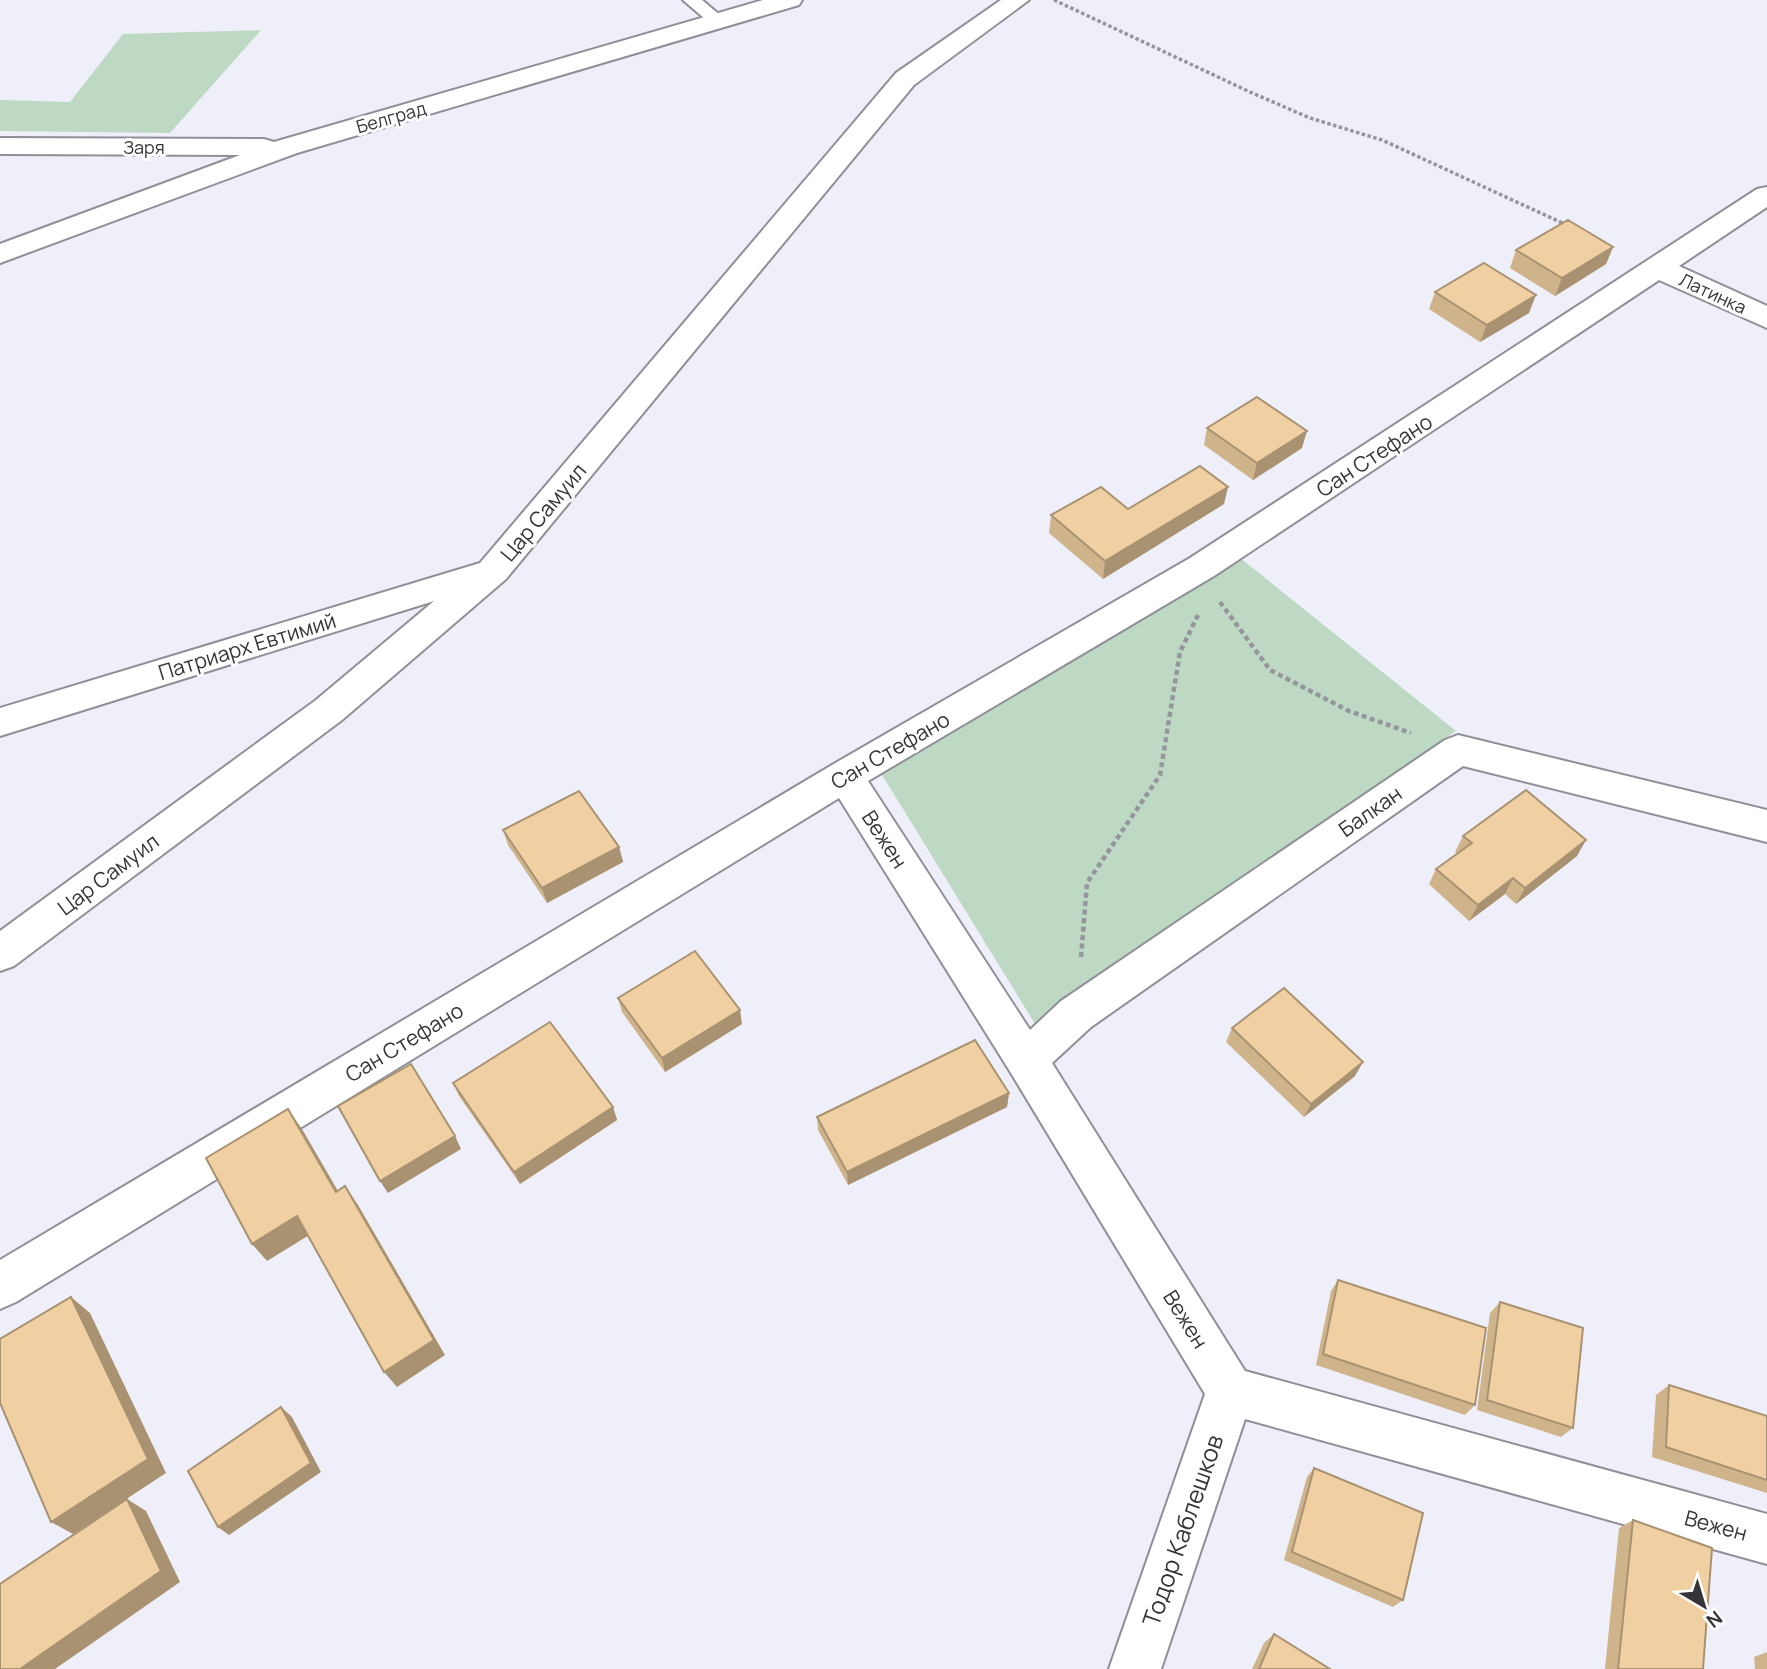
<svg xmlns="http://www.w3.org/2000/svg" width="1767" height="1669" viewBox="0 0 1767 1669" font-family="Manrope,sans-serif">
<style>
.green{fill:#bed9c3}
.lines{fill:none;stroke-linecap:round;stroke-linejoin:round}
.service-casing{stroke:#8f8f98;stroke-width:4}
.minor-casing{stroke:#8f8f98;stroke-width:4}
.path-far1{stroke:#95959c;stroke-width:3.5;stroke-dasharray:3.5 2.5;stroke-linecap:butt}
.path{stroke:#95959c;stroke-width:4.5;stroke-dasharray:5 3.5;stroke-linecap:butt}
.service{fill:#fff;fill-rule:evenodd}
.minor{fill:#fff;fill-rule:evenodd}
.wall{fill:#ceb38b}
.shaded-wall{fill:#a89271}
.building{fill:#f0d0a2;stroke:#a89271;stroke-width:2}
.labels{text-anchor:middle;dominant-baseline:central;stroke-width:6;stroke-linejoin:round;paint-order:stroke}
.far-street-label{font-size:18px;fill:#353539;stroke:#fff}
.street-label{font-size:21px;fill:#353539;stroke:#fff}
.near-street-label{font-size:24px;fill:#353539;stroke:#fff}
</style>
<rect width="100%" height="100%" fill="#efeff9"/>
<path class="green" d="M 261,30 L 170,133 L 0,131 L 0,100 L 70,102 L 123,34 Z
M 1224,545 L 1456,731 L 1035,1024 L 876,765 Z"/>
<g class="lines">
<g class="service-casing">
<path id="service" d="M 683,0 L 702,0 L 727,21 L 718,26 L 712,25 Z"/>
</g>
<g class="minor-casing">
<path id="minor" d="M 763,0 L 802,0 L 799,5 L 297,153 L 0,263 L 0,244 L 240,155 L 0,154 L 0,138 L 264,139 L 274,142 Z
M 1001,0 L 1029,0 L 914,85 L 506,579 L 342,720 L 14,966 L 0,971 L 0,931 L 316,700 L 434,601 L 0,736 L 0,708 L 480,563 L 896,73 Z
M 1767,187 L 1767,207 L 1679,266 L 1767,306 L 1767,328 L 1659,280 L 1214,576 L 868,781 L 1030,1030 L 1061,1001 L 1445,740 L 1458,735 L 1767,810 L 1767,842 L 1463,766 L 1091,1027 L 1052,1063 L 1245,1371 L 1767,1514 L 1767,1564 L 1245,1419 L 1161,1669 L 1109,1669 L 1205,1394 L 1011,1073 L 839,798 L 16,1302 L 0,1309 L 0,1260 L 832,765 L 1190,558 L 1757,189 Z"/>
</g>
<path class="path-far1" d="M 1054,0 L 1250,92 L 1310,118 L 1382,140 L 1569,226"/>
<path class="path" d="M 1220,602 L 1270,670 L 1349,711 L 1411,733
M 1081,957 L 1087,883 L 1160,775 L 1180,652 L 1198,615"/>
<use href="#service" class="service"/>
<use href="#minor" class="minor"/>
</g>
<path class="wall" d="M 1613,247 L 1606,264 L 1555,296 L 1510,268 L 1516,250 Z
M 1435,292 L 1529,313 L 1480,342 L 1429,309 Z
M 1207,428 L 1302,448 L 1253,480 L 1204,445 Z
M 1224,504 L 1103,579 L 1049,533 L 1051,515 Z
M 503,830 L 619,847 L 623,862 L 547,903 L 508,845 Z
M 1463,836 L 1577,856 L 1516,904 L 1505,894 L 1469,921 L 1429,884 L 1436,869 L 1457,853 L 1455,852 Z
M 618,998 L 742,1024 L 665,1072 L 622,1012 Z
M 1232,1028 L 1355,1076 L 1304,1117 L 1226,1042 Z
M 453,1083 L 613,1107 L 617,1120 L 520,1184 L 459,1096 Z
M 1009,1093 L 1007,1107 L 848,1185 L 818,1130 L 817,1117 Z
M 1338,1280 L 1475,1405 L 1465,1415 L 1316,1365 L 1331,1291 Z
M 1500,1302 L 1573,1428 L 1561,1437 L 1477,1410 L 1490,1313 Z
M 1669,1385 L 1767,1416 L 1767,1493 L 1652,1457 L 1656,1395 Z
M 1314,1468 L 1403,1600 L 1393,1607 L 1284,1560 L 1307,1477 Z
M 1633,1520 L 1703,1669 L 1605,1669 L 1619,1528 Z
M 1274,1634 L 1330,1669 L 1252,1669 L 1264,1643 Z
M 1767,1652 L 1767,1669 L 1755,1669 L 1754,1657 Z"/>
<path class="shaded-wall" d="M 1613,247 L 1606,264 L 1555,296 L 1562,278 Z
M 1536,295 L 1529,313 L 1480,342 L 1487,325 Z
M 1307,431 L 1302,448 L 1253,480 L 1257,463 Z
M 1228,487 L 1224,504 L 1103,579 L 1105,561 Z
M 1586,840 L 1577,856 L 1516,904 L 1525,888 Z
M 619,847 L 623,862 L 547,903 L 542,888 Z
M 1513,878 L 1505,894 L 1469,921 L 1478,905 Z
M 740,1010 L 742,1024 L 665,1072 L 662,1058 Z
M 1363,1062 L 1355,1076 L 1304,1117 L 1311,1104 Z
M 1009,1093 L 1007,1107 L 848,1185 L 847,1172 Z
M 613,1107 L 617,1120 L 520,1184 L 514,1172 Z
M 288,1109 L 302,1129 L 349,1210 L 336,1192 Z
M 455,1136 L 461,1149 L 388,1193 L 380,1181 Z
M 345,1186 L 358,1205 L 445,1355 L 397,1387 L 384,1372 Z
M 297,1216 L 311,1234 L 267,1261 L 252,1244 Z
M 71,1297 L 90,1313 L 166,1473 L 73,1534 L 51,1522 Z
M 281,1407 L 292,1417 L 321,1472 L 229,1535 L 218,1527 Z
M 127,1499 L 146,1511 L 180,1582 L 55,1669 L 20,1669 Z"/>
<path class="building" d="M 1568,220 L 1613,247 L 1562,278 L 1516,250 Z
M 1484,263 L 1536,295 L 1487,325 L 1435,292 Z
M 1257,397 L 1307,431 L 1257,463 L 1207,428 Z
M 1200,466 L 1228,487 L 1105,561 L 1051,515 L 1101,487 L 1128,509 Z
M 1526,790 L 1586,840 L 1525,888 L 1513,878 L 1478,905 L 1436,869 L 1472,843 L 1463,836 Z
M 579,791 L 619,847 L 542,888 L 503,830 Z
M 695,951 L 740,1010 L 662,1058 L 618,998 Z
M 1284,988 L 1363,1062 L 1311,1104 L 1232,1028 Z
M 550,1022 L 613,1107 L 514,1172 L 453,1083 Z
M 975,1040 L 1009,1093 L 847,1172 L 817,1117 Z
M 411,1064 L 455,1136 L 380,1181 L 338,1106 Z
M 288,1109 L 336,1192 L 345,1186 L 434,1340 L 384,1372 L 297,1216 L 252,1244 L 206,1158 Z
M 1338,1280 L 1486,1328 L 1475,1405 L 1323,1354 Z
M 71,1297 L 148,1459 L 51,1522 L 0,1403 L 0,1339 Z
M 1500,1302 L 1583,1328 L 1573,1428 L 1487,1400 Z
M 1669,1385 L 1767,1416 L 1767,1480 L 1666,1447 Z
M 281,1407 L 311,1463 L 218,1527 L 188,1471 Z
M 1314,1468 L 1423,1513 L 1403,1600 L 1292,1552 Z
M 127,1499 L 161,1571 L 20,1669 L 0,1669 L 0,1584 Z
M 1633,1520 L 1712,1548 L 1703,1669 L 1618,1669 Z
M 1274,1634 L 1330,1669 L 1259,1669 Z"/>
<g class="labels">
<g class="far-street-label">
<text transform="translate(391 117) rotate(-16)">Белград</text>
<text x="144" y="147">Заря</text>
<text transform="translate(1713 293) rotate(25)">Латинка</text>
</g>
<g class="street-label">
<text transform="translate(1374 455) rotate(-33)">Сан Стефано</text>
<text transform="translate(543 512) rotate(-50)">Цар Самуил</text>
<text transform="translate(247 646) rotate(-17)">Патриарх Евтимий</text>
<text transform="translate(890 750) rotate(-30)">Сан Стефано</text>
<text transform="translate(1370 811) rotate(-35)">Балкан</text>
<text transform="translate(885 839) rotate(57)">Вежен</text>
<text transform="translate(108 874) rotate(-37)">Цар Самуил</text>
<text transform="translate(404 1042) rotate(-31)">Сан Стефано</text>
<text transform="translate(1186 1319) rotate(58)">Вежен</text>
<text transform="translate(1716 1525) rotate(15)">Вежен</text>
</g>
<g class="near-street-label">
<text transform="translate(1182 1530) rotate(-71)">Тодор Каблешков</text>
</g>
</g>
<g transform="translate(1704 1606) rotate(142)" stroke="#ffffff" stroke-width="5" paint-order="stroke">
<path d="M0-5L12 26L0 18L-12 26Z" fill="#353539"/>
<text y="-10" font-size="19" font-weight="bold" text-anchor="middle" fill="#353539">N</text>
</g>
</svg>
